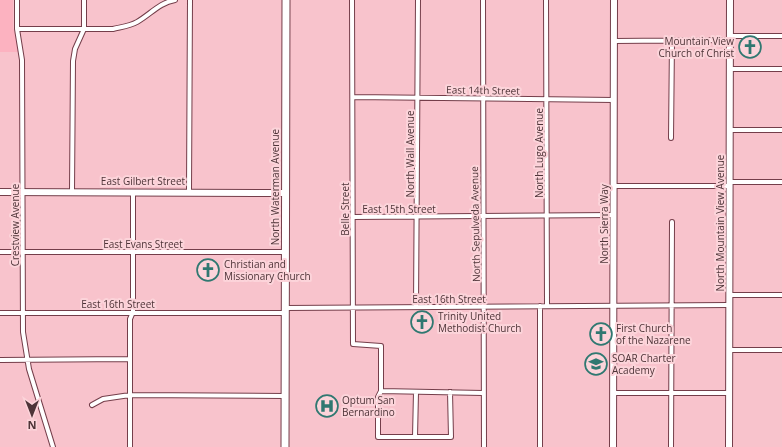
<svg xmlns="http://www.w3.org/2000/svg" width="782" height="447" viewBox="0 0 782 447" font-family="'Open Sans',sans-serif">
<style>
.built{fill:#fcb2c0}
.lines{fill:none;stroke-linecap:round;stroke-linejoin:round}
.street-casing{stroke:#743e4a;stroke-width:6}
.secondary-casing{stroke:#743e4a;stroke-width:8}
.primary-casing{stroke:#743e4a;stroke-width:9}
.street{stroke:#fff;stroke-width:4}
.secondary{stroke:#fff;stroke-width:6}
.primary{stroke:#fff;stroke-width:7}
.labels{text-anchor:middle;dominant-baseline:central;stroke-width:4;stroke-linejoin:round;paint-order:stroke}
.poi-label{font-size:10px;fill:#4e3438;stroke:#fcd4da;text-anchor:start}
.street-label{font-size:10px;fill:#4e3438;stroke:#fcd4da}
</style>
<rect width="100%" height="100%" fill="#f8c3cc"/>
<path class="built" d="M 0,0 L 13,0 L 13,28 L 19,44 L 19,52 L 0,52 Z"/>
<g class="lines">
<g class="street-casing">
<path id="street" d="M 17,0 L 17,29 L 22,60 L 23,332 L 29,369 L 53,447
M 352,0 L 353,344 L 381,346 L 381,391
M 483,0 L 484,447
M 546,0 L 547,306
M 17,29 L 113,29 C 121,27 130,26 137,22 C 151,14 159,3 175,0
M 730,36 L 782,36
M 614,41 L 730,40
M 730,69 L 782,69
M 353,97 L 614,100
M 730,130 L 782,130
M 671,138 L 672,40
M 730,182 L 782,182
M 613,186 L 730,186
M 72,191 L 73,61 L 75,49 L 84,29 L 84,0
M 189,191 L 190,0
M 353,217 L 613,215
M 0,252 L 285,252
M 729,295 L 782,295
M 540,306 L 540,447
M 416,307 L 418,0
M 285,308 L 729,305
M 0,313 L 285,313
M 729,350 L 782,350
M 0,360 L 129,359
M 381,391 L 483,393
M 381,391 L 378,397 L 378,437 L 415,437
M 416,392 L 415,437 L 451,437 L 450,392
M 613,393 L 729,393
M 92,405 L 103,399 L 130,395 L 285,396
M 130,447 L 130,319 L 133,312 L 133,192
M 671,447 L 672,222"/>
</g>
<g class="secondary-casing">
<path id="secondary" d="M 0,192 L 285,193
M 613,447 L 614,0
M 729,447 L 730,0"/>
</g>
<g class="primary-casing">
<path id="primary" d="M 285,447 L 286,0"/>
</g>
<use href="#street" class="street"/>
<use href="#secondary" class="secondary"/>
<use href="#primary" class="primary"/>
</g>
<defs>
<g id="church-ring" transform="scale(1.15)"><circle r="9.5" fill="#fcd4da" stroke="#307871" stroke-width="1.5"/><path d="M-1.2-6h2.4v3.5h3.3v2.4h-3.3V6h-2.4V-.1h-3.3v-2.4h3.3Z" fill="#307871"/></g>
<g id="school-ring" transform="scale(1.15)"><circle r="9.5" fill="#fcd4da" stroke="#307871" stroke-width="1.5"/><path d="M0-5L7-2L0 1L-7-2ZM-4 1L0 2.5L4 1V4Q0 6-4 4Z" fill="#307871"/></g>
<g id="hospital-ring" transform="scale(1.15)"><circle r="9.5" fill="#fcd4da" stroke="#307871" stroke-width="1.5"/><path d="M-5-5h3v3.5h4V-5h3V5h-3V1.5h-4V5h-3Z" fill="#307871"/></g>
</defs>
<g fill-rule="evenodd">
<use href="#church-ring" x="750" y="47"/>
<use href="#church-ring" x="208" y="270"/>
<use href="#church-ring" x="422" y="322"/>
<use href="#church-ring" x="601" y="334"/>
<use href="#school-ring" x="596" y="364"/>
<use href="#hospital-ring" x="327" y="406"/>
</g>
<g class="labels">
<g class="poi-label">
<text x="734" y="41" text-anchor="end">Mountain View<tspan x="734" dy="12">Church of Christ</tspan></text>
<text x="224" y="264">Christian and<tspan x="224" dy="12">Missionary Church</tspan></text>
<text x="438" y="316">Trinity United<tspan x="438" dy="12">Methodist Church</tspan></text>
<text x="616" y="328">First Church<tspan x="616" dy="12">of the Nazarene</tspan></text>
<text x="612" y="358">SOAR Charter<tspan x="612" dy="12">Academy</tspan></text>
<text x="342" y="400">Optum San<tspan x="342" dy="12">Bernardino</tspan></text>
</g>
<g class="street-label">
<text transform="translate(483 90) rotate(1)">East 14th Street</text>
<text transform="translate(539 153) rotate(-90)">North Lugo Avenue</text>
<text transform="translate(410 154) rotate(-90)">North Wall Avenue</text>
<text x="143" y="181">East Gilbert Street</text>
<text transform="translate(275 187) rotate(-90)">North Waterman Avenue</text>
<text transform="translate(345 209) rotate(-90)">Belle Street</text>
<text x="399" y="209">East 15th Street</text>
<text transform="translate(720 223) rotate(-90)">North Mountain View Avenue</text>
<text transform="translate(475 224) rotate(-91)">North Sepulveda Avenue</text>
<text transform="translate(604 224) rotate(-90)">North Sierra Way</text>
<text transform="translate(15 225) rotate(-90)">Crestview Avenue</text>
<text x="143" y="244">East Evans Street</text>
<text x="449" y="299">East 16th Street</text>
<text x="118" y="304">East 16th Street</text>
</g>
</g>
<g transform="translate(32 415) rotate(180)" stroke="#fcd4da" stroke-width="3" paint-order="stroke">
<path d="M0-3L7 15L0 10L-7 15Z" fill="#4e3438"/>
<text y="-6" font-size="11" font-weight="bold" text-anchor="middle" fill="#4e3438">N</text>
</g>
</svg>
